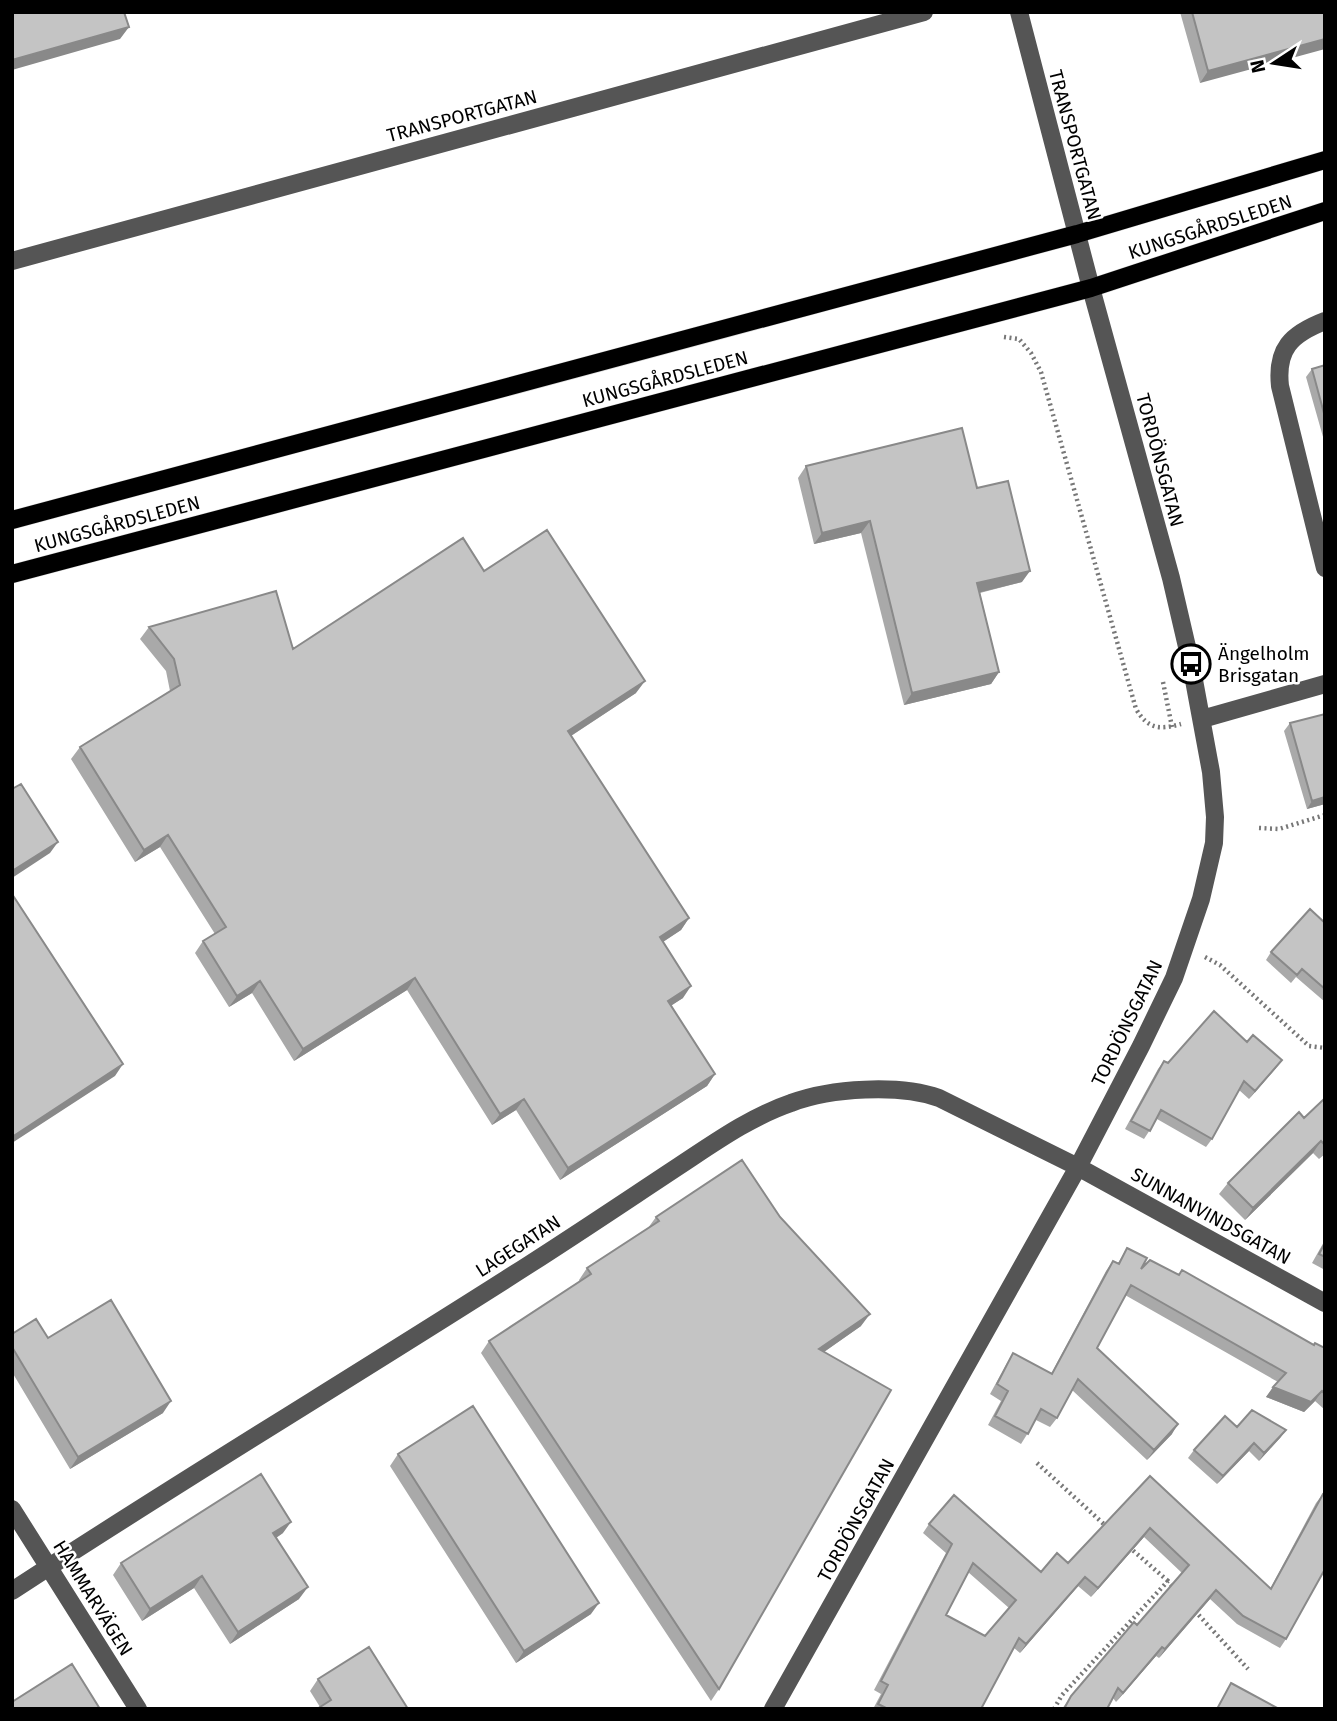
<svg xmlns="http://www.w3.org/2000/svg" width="1337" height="1721" viewBox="0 0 1337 1721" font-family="'Fira Sans',sans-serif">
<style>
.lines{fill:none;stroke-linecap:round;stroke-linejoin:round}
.major-casing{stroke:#dbdbdb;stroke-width:19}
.path{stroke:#777;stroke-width:4.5;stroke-dasharray:2 3.5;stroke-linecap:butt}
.minor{stroke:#555;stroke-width:18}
.major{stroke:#000;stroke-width:18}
.wall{fill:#a9a9a9;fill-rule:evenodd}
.shaded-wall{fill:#898989}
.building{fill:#c4c4c4;stroke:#898989;stroke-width:2;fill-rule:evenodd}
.labels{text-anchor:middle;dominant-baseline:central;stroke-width:5;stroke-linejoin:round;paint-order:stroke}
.street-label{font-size:19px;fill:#000;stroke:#fff}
.poi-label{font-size:19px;fill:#000;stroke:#fff;text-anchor:start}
</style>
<rect width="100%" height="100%" fill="#fff"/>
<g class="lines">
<g class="major-casing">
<path id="major" d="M 12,520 L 1077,234 L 1325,160
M 12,574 L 1091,288 L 1325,211"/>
</g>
<path class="path" d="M 1004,337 L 1019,339 L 1031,353 L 1041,372 L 1136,709 C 1148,729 1159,730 1181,724
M 1163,682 L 1172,727
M 1259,828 L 1279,829 L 1325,815
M 1205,957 L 1220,965 L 1309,1046 L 1325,1048
M 1037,1463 L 1107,1527
M 1129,1547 L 1168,1581
M 1195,1611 L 1248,1669
M 1054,1709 L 1062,1695 L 1168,1581 L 1175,1589"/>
<path class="minor" d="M 12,261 L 924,12
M 1325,321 C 1291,334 1276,349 1280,386 L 1325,568
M 1202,719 L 1325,684
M 12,1509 L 138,1709
M 12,1591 C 183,1479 358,1374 530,1264 C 580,1232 629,1199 679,1166 C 714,1143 750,1117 791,1103 C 831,1088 899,1084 939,1098 L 1078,1167 L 1325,1303
M 773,1709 L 1078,1167 L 1141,1046 L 1174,978 L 1201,899 L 1214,843 L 1215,817 L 1211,772 L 1191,664 L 1171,578 L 1091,288 L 1019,12"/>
<use href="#major" class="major"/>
</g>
<path class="wall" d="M 1180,12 L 1325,12 L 1200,83 Z
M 1325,365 L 1325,444 L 1306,377 L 1312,369 Z
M 806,466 L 977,488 L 1022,582 L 980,593 L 999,672 L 991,684 L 904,705 L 861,533 L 814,544 L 798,478 Z
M 484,571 L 636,693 L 571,736 L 689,918 L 681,930 L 663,942 L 683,998 L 671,1005 L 715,1074 L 707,1086 L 560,1180 L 516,1110 L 492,1125 L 407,990 L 294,1061 L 252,993 L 229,1007 L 195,953 L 203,941 L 215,934 L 160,847 L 135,862 L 71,759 L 80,747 L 170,691 L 166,671 L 140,639 L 149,627 L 293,649 Z
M 1290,723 L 1325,804 L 1307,809 L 1284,731 Z
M 1325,923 L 1325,1002 L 1296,977 L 1291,983 L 1266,960 L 1271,952 Z
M 1164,1061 L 1168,1063 L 1276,1068 L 1249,1099 L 1239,1090 L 1212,1139 L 1206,1147 L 1157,1119 L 1144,1139 L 1125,1129 L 1158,1069 Z
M 1325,1098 L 1325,1154 L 1319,1159 L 1313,1153 L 1245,1220 L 1219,1194 L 1228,1183 L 1304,1118 Z
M 656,1217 L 780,1217 L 861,1326 L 824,1352 L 719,1689 L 711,1701 L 481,1353 L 489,1341 L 580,1282 L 579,1280 L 587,1268 L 648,1228 Z
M 1325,1240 L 1325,1270 L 1312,1263 Z
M 1127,1248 L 1141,1269 L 1179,1275 L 1182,1270 L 1314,1345 L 1325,1348 L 1325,1410 L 1315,1401 L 1304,1412 L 1266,1397 L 1278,1382 L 1125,1295 L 1097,1348 L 1172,1434 L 1147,1460 L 1072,1390 L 1057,1418 L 1050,1427 L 1036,1420 L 1021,1444 L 988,1425 L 1001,1401 L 990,1394 L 1007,1363 L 1013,1353 L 1051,1374 L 1106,1271 L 1113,1261 L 1118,1263 Z
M 12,1334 L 48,1338 L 163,1413 L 70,1469 L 12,1372 Z
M 1237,1427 L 1286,1430 L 1280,1438 L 1259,1461 L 1249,1451 L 1217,1484 L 1188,1458 L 1194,1450 Z
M 398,1454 L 591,1614 L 516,1663 L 390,1466 Z
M 1150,1476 L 1270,1589 L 1316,1503 L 1323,1494 L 1286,1639 L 1280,1648 L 1237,1624 L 1210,1599 L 1159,1658 L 1156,1656 L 1116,1702 L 1113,1698 L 1107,1709 L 1062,1709 L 1071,1696 L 1137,1625 L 1182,1573 L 1144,1537 L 1091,1597 L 1078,1586 L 1020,1653 L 1014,1648 L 981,1709 L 873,1709 L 881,1694 L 874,1690 L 946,1553 L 923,1533 L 929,1524 L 1041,1572 L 1068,1563 ZM 968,1572 L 1009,1608 L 985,1636 L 946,1615 Z
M 283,1533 L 276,1538 L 299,1599 L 230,1644 L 194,1588 L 142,1621 L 113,1575 L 121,1563 Z
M 318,1679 L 408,1709 L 320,1707 L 310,1691 Z"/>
<path class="shaded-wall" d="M 129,27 L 120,39 L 12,70 L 12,60 Z
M 1325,39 L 1325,49 L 1200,83 L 1208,71 Z
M 870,521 L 861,533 L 814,544 L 822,533 Z
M 1030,571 L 1022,582 L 969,595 L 977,583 Z
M 999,672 L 991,684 L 904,705 L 912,693 Z
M 645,681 L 636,693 L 560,743 L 568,731 Z
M 1325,797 L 1325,804 L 1307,809 L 1312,801 Z
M 168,835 L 160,847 L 135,862 L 144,850 Z
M 58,842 L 50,853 L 12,878 L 12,871 Z
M 689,918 L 681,930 L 652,949 L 660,937 Z
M 415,978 L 407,990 L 294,1061 L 303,1049 Z
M 260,981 L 252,993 L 229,1007 L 237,996 Z
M 691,986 L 683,998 L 660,1013 L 668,1001 Z
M 1282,1060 L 1276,1068 L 1249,1099 L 1255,1091 Z
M 123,1064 L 115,1076 L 12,1143 L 12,1137 Z
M 715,1074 L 707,1086 L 560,1180 L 568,1168 Z
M 524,1099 L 516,1110 L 492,1125 L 500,1114 Z
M 1321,1141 L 1313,1153 L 1245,1220 L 1253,1208 Z
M 870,1314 L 861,1326 L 811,1361 L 819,1349 Z
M 1273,1387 L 1322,1391 L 1315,1401 L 1304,1412 L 1266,1397 Z
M 171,1401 L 163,1413 L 70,1469 L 78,1457 Z
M 1178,1424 L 1172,1434 L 1147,1460 L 1154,1450 Z
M 1286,1430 L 1280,1438 L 1259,1461 L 1264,1453 Z
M 1254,1443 L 1249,1451 L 1217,1484 L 1223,1476 Z
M 291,1522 L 283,1533 L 265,1545 L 273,1533 Z
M 1150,1528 L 1144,1537 L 1091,1597 L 1098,1588 Z
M 202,1576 L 194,1588 L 142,1621 L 150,1609 Z
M 1085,1577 L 1078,1586 L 1020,1653 L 1026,1644 Z
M 308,1587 L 299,1599 L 230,1644 L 238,1632 Z
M 1216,1590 L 1210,1599 L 1159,1658 L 1165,1649 Z
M 599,1603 L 591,1614 L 516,1663 L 524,1651 Z
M 1162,1647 L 1156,1656 L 1116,1702 L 1123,1693 Z"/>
<path class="building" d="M 12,12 L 124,12 L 129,27 L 12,60 Z
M 1192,12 L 1325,12 L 1325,39 L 1208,71 Z
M 1325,365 L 1325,417 L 1312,369 Z
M 962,428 L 977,488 L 1008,481 L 1030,571 L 977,583 L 999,672 L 912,693 L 870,521 L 822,533 L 806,466 Z
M 547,530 L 645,681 L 568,731 L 689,918 L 660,937 L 691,986 L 668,1001 L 715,1074 L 568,1168 L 524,1099 L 500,1114 L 415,978 L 303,1049 L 260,981 L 237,996 L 203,941 L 226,927 L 168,835 L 144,850 L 80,747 L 180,685 L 174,659 L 149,627 L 276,591 L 293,649 L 463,538 L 484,571 Z
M 1325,714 L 1325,797 L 1312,801 L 1290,723 Z
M 21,784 L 58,842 L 12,871 L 12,789 Z
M 12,894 L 123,1064 L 12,1137 Z
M 1310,909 L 1325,923 L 1325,989 L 1302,969 L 1297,975 L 1271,952 Z
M 1214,1011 L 1247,1042 L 1253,1035 L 1282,1060 L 1255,1091 L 1244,1081 L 1212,1139 L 1161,1110 L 1150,1131 L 1131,1121 L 1164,1061 L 1168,1063 Z
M 1325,1098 L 1325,1145 L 1321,1141 L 1253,1208 L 1228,1183 L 1299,1112 L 1304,1118 Z
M 742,1160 L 780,1217 L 870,1314 L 819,1349 L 891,1390 L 719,1689 L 489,1341 L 591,1274 L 587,1268 L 659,1221 L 656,1217 Z
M 1325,1243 L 1325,1257 L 1319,1254 Z
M 1127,1248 L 1147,1258 L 1141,1269 L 1150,1260 L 1179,1275 L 1182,1270 L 1314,1345 L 1315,1343 L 1325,1348 L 1325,1394 L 1322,1391 L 1311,1402 L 1273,1387 L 1286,1373 L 1131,1285 L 1097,1348 L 1178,1424 L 1154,1450 L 1078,1379 L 1057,1418 L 1041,1409 L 1028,1434 L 995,1416 L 1008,1391 L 997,1384 L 1013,1353 L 1052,1374 L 1113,1261 L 1119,1264 Z
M 111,1300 L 171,1401 L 78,1457 L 12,1347 L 12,1334 L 36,1319 L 48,1338 Z
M 473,1406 L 599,1603 L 524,1651 L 398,1454 Z
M 1252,1410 L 1286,1430 L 1264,1453 L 1254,1443 L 1223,1476 L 1194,1450 L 1225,1416 L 1237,1427 Z
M 261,1474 L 291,1522 L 273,1533 L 308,1587 L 238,1632 L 202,1576 L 150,1609 L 121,1563 Z
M 1150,1476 L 1271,1589 L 1323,1494 L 1325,1495 L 1325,1569 L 1286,1639 L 1243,1616 L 1216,1590 L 1165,1649 L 1162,1647 L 1123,1693 L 1118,1688 L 1107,1709 L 1064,1709 L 1071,1696 L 1134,1622 L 1137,1625 L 1189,1565 L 1150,1528 L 1098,1588 L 1085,1577 L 1026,1644 L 1019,1638 L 981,1709 L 888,1709 L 878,1704 L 888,1685 L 881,1681 L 952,1544 L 929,1524 L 954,1495 L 1041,1572 L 1057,1553 L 1068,1563 ZM 973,1563 L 1016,1600 L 985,1636 L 946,1615 Z
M 369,1647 L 408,1709 L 317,1709 L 331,1700 L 318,1679 Z
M 72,1664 L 100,1709 L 12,1709 L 12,1702 Z
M 1231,1683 L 1279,1709 L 1217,1709 Z"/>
<defs>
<g id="bus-ring" transform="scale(2.0125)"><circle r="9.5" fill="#fff" stroke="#000" stroke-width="1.5"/><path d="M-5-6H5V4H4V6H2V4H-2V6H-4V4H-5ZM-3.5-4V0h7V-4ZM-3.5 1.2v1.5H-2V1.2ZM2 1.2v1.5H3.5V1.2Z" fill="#000"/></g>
</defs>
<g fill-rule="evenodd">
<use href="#bus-ring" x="1191" y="664"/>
</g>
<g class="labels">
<g class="street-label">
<text transform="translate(462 116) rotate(-15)">TRANSPORTGATAN</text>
<text transform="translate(1075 145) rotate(75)">TRANSPORTGATAN</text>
<text transform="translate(1210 227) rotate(-18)">KUNGSGÅRDSLEDEN</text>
<text transform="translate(665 379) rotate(-15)">KUNGSGÅRDSLEDEN</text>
<text transform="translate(1160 460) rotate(75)">TORDÖNSGATAN</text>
<text transform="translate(117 524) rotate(-15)">KUNGSGÅRDSLEDEN</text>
<text transform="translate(1127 1023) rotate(-64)">TORDÖNSGATAN</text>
<text transform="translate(1211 1216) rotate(29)">SUNNANVINDSGATAN</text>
<text transform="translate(518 1246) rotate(-33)">LAGEGATAN</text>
<text transform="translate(856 1520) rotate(-61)">TORDÖNSGATAN</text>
<text transform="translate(93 1598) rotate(58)">HAMMARVÄGEN</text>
</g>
<g class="poi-label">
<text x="1218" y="653">Ängelholm<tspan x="1218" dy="22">Brisgatan</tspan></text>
</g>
</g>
<rect width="1337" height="1721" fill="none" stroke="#000000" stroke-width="28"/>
<g transform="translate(1274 63) rotate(258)" stroke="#ffffff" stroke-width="5" paint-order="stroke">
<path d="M0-5L12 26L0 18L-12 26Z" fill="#000000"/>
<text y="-10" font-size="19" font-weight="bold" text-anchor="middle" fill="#000000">N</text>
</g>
</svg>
